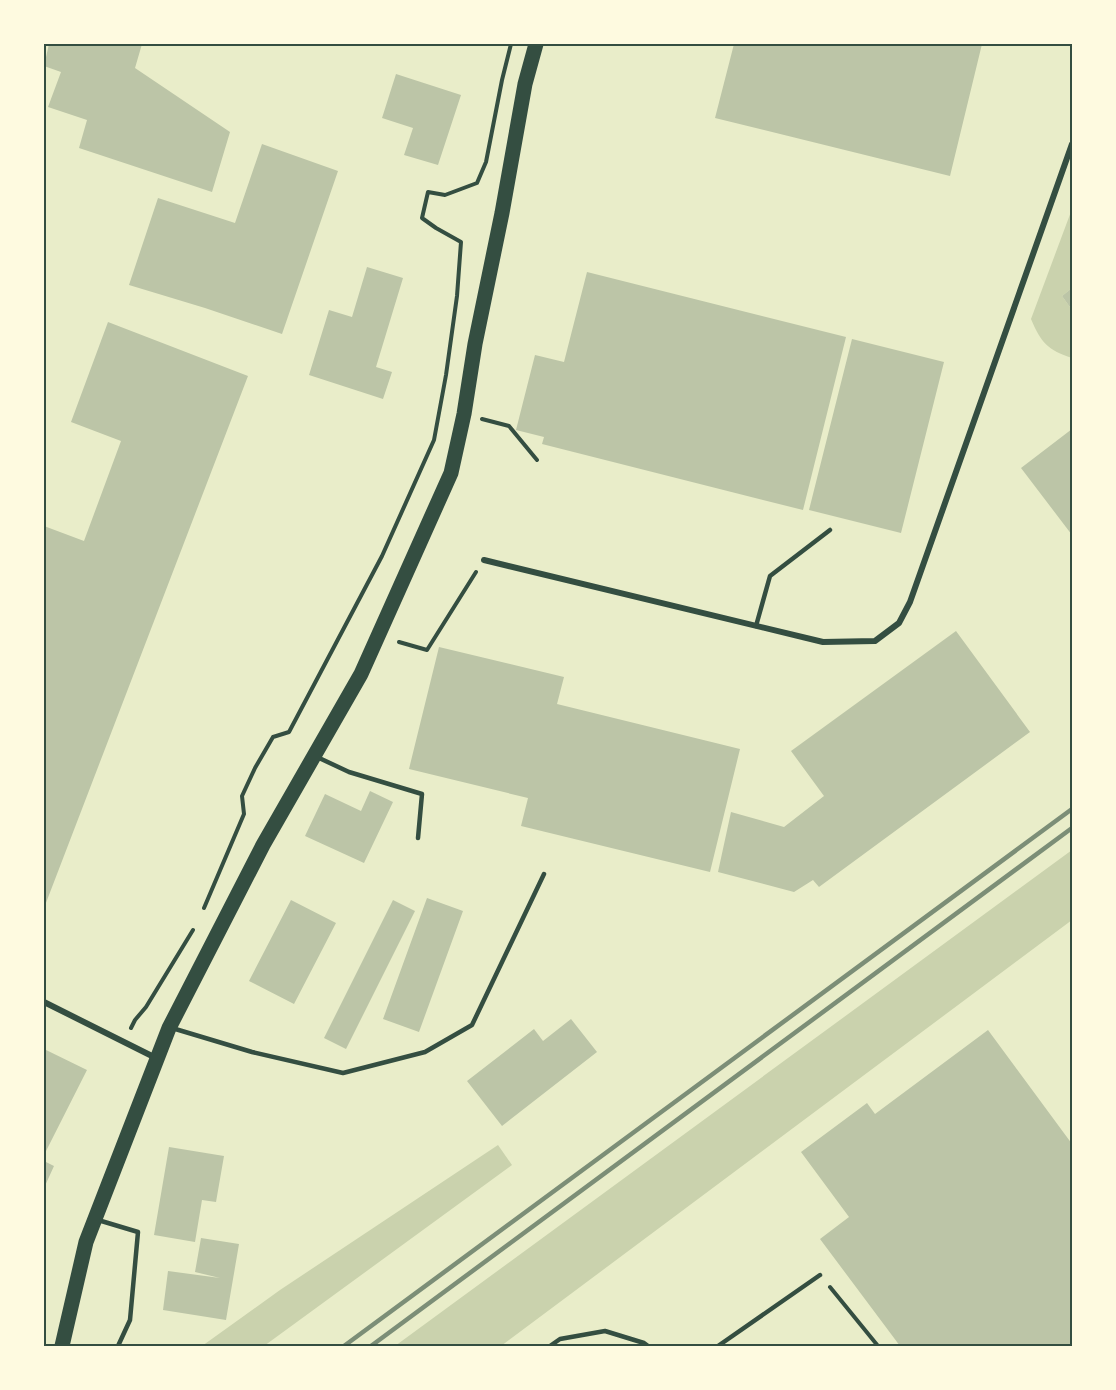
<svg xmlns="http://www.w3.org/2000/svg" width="1116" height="1390" viewBox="0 0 1116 1390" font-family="Overpass,sans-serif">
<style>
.green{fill:#cad2ad}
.building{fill:#bcc5a7}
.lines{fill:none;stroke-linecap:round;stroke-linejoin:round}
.path{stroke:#344e41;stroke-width:4}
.service{stroke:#344e41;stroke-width:4.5}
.minor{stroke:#344e41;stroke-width:6}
.primary{stroke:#344e41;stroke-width:15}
.rail{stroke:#7c8e77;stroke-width:4.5}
.neatline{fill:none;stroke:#344e41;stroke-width:2}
</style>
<rect width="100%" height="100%" fill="#e9edc9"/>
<path class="green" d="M 1072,209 L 1072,288 L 1062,296 L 1072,310 L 1072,358 C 1048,350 1041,343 1031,319 Z
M 1072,850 L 1072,920 L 501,1346 L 395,1346 Z
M 498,1145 L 512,1165 L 264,1346 L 202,1346 L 280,1290 Z"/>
<path class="building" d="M 49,44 L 142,44 L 135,68 L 230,132 L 212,192 L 79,148 L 87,120 L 48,107 L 61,72 L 44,66 Z
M 734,44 L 982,44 L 950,176 L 715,118 Z
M 396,74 L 461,95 L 438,165 L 404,155 L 413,128 L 382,118 Z
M 262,144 L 338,171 L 282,334 L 205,308 L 129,285 L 158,198 L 235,223 Z
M 367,267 L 403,278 L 376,367 L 392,372 L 383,399 L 309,375 L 329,310 L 352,317 Z
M 587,272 L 846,337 L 803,510 L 542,444 L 544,437 L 516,430 L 535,355 L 564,362 Z
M 1072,288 L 1072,310 L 1062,296 Z
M 108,322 L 248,376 L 44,908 L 44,526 L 84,541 L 121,441 L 71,422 Z
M 852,339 L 944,362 L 901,533 L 809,510 Z
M 1072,429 L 1072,535 L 1021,468 Z
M 956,631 L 1030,732 L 819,887 L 813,880 L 794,892 L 718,872 L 731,812 L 784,827 L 824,796 L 791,751 Z
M 439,647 L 564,677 L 557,704 L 740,749 L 710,872 L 521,826 L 528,798 L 409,769 Z
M 370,791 L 393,802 L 364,863 L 305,836 L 325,794 L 361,811 Z
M 427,898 L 463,911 L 419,1032 L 383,1019 Z
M 291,900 L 336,923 L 294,1004 L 249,981 Z
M 393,900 L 415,911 L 346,1049 L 324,1038 Z
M 571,1019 L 597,1052 L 502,1126 L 467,1081 L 534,1029 L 543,1041 Z
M 988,1030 L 1072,1144 L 1072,1346 L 900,1346 L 820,1239 L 849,1217 L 801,1152 L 867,1103 L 875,1114 Z
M 44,1049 L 87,1070 L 44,1155 Z
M 169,1147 L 224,1156 L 216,1202 L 202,1200 L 195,1242 L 154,1235 Z
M 44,1161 L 54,1166 L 44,1188 Z
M 201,1238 L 239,1244 L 226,1320 L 163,1310 L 168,1271 L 220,1278 L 195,1272 Z"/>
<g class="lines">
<path class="path" d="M 482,419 L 509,426 L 537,460
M 399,642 L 427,650 L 476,572
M 204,908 L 244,814 L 242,796 L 255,768 L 273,737 L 289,732 L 382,556 L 434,440 L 446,375 L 457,296 L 461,242 L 436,228 L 422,218 L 428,192 L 445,195 L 477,183 L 486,162 L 502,80 L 511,44
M 131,1028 L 135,1020 L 146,1007 L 193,930
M 830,1287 L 878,1346"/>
<path class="service" d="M 756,626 L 770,576 L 830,530
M 317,757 L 349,772 L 422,794 L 418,838
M 172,1028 L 252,1052 L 343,1073 L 425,1052 L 472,1025 L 544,874
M 98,1220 L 138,1232 L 130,1320 L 118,1346
M 550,1346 L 560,1339 L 605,1331 L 644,1343 L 648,1346
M 718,1346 L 820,1275"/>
<path class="minor" d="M 484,560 L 823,642 L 875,641 L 899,623 L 910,602 L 1072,144
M 44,1002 L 156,1058"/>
<path class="primary" d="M 62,1346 L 86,1242 L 169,1028 L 263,845 L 361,674 L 451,473 L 464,414 L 475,344 L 502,213 L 525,84 L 536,44"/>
<path class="rail" d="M 344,1346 L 1072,809
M 371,1346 L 1072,828"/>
</g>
<rect width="1116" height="1390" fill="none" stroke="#fefae0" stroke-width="90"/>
<rect x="45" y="45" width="1026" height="1300" class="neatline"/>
</svg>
